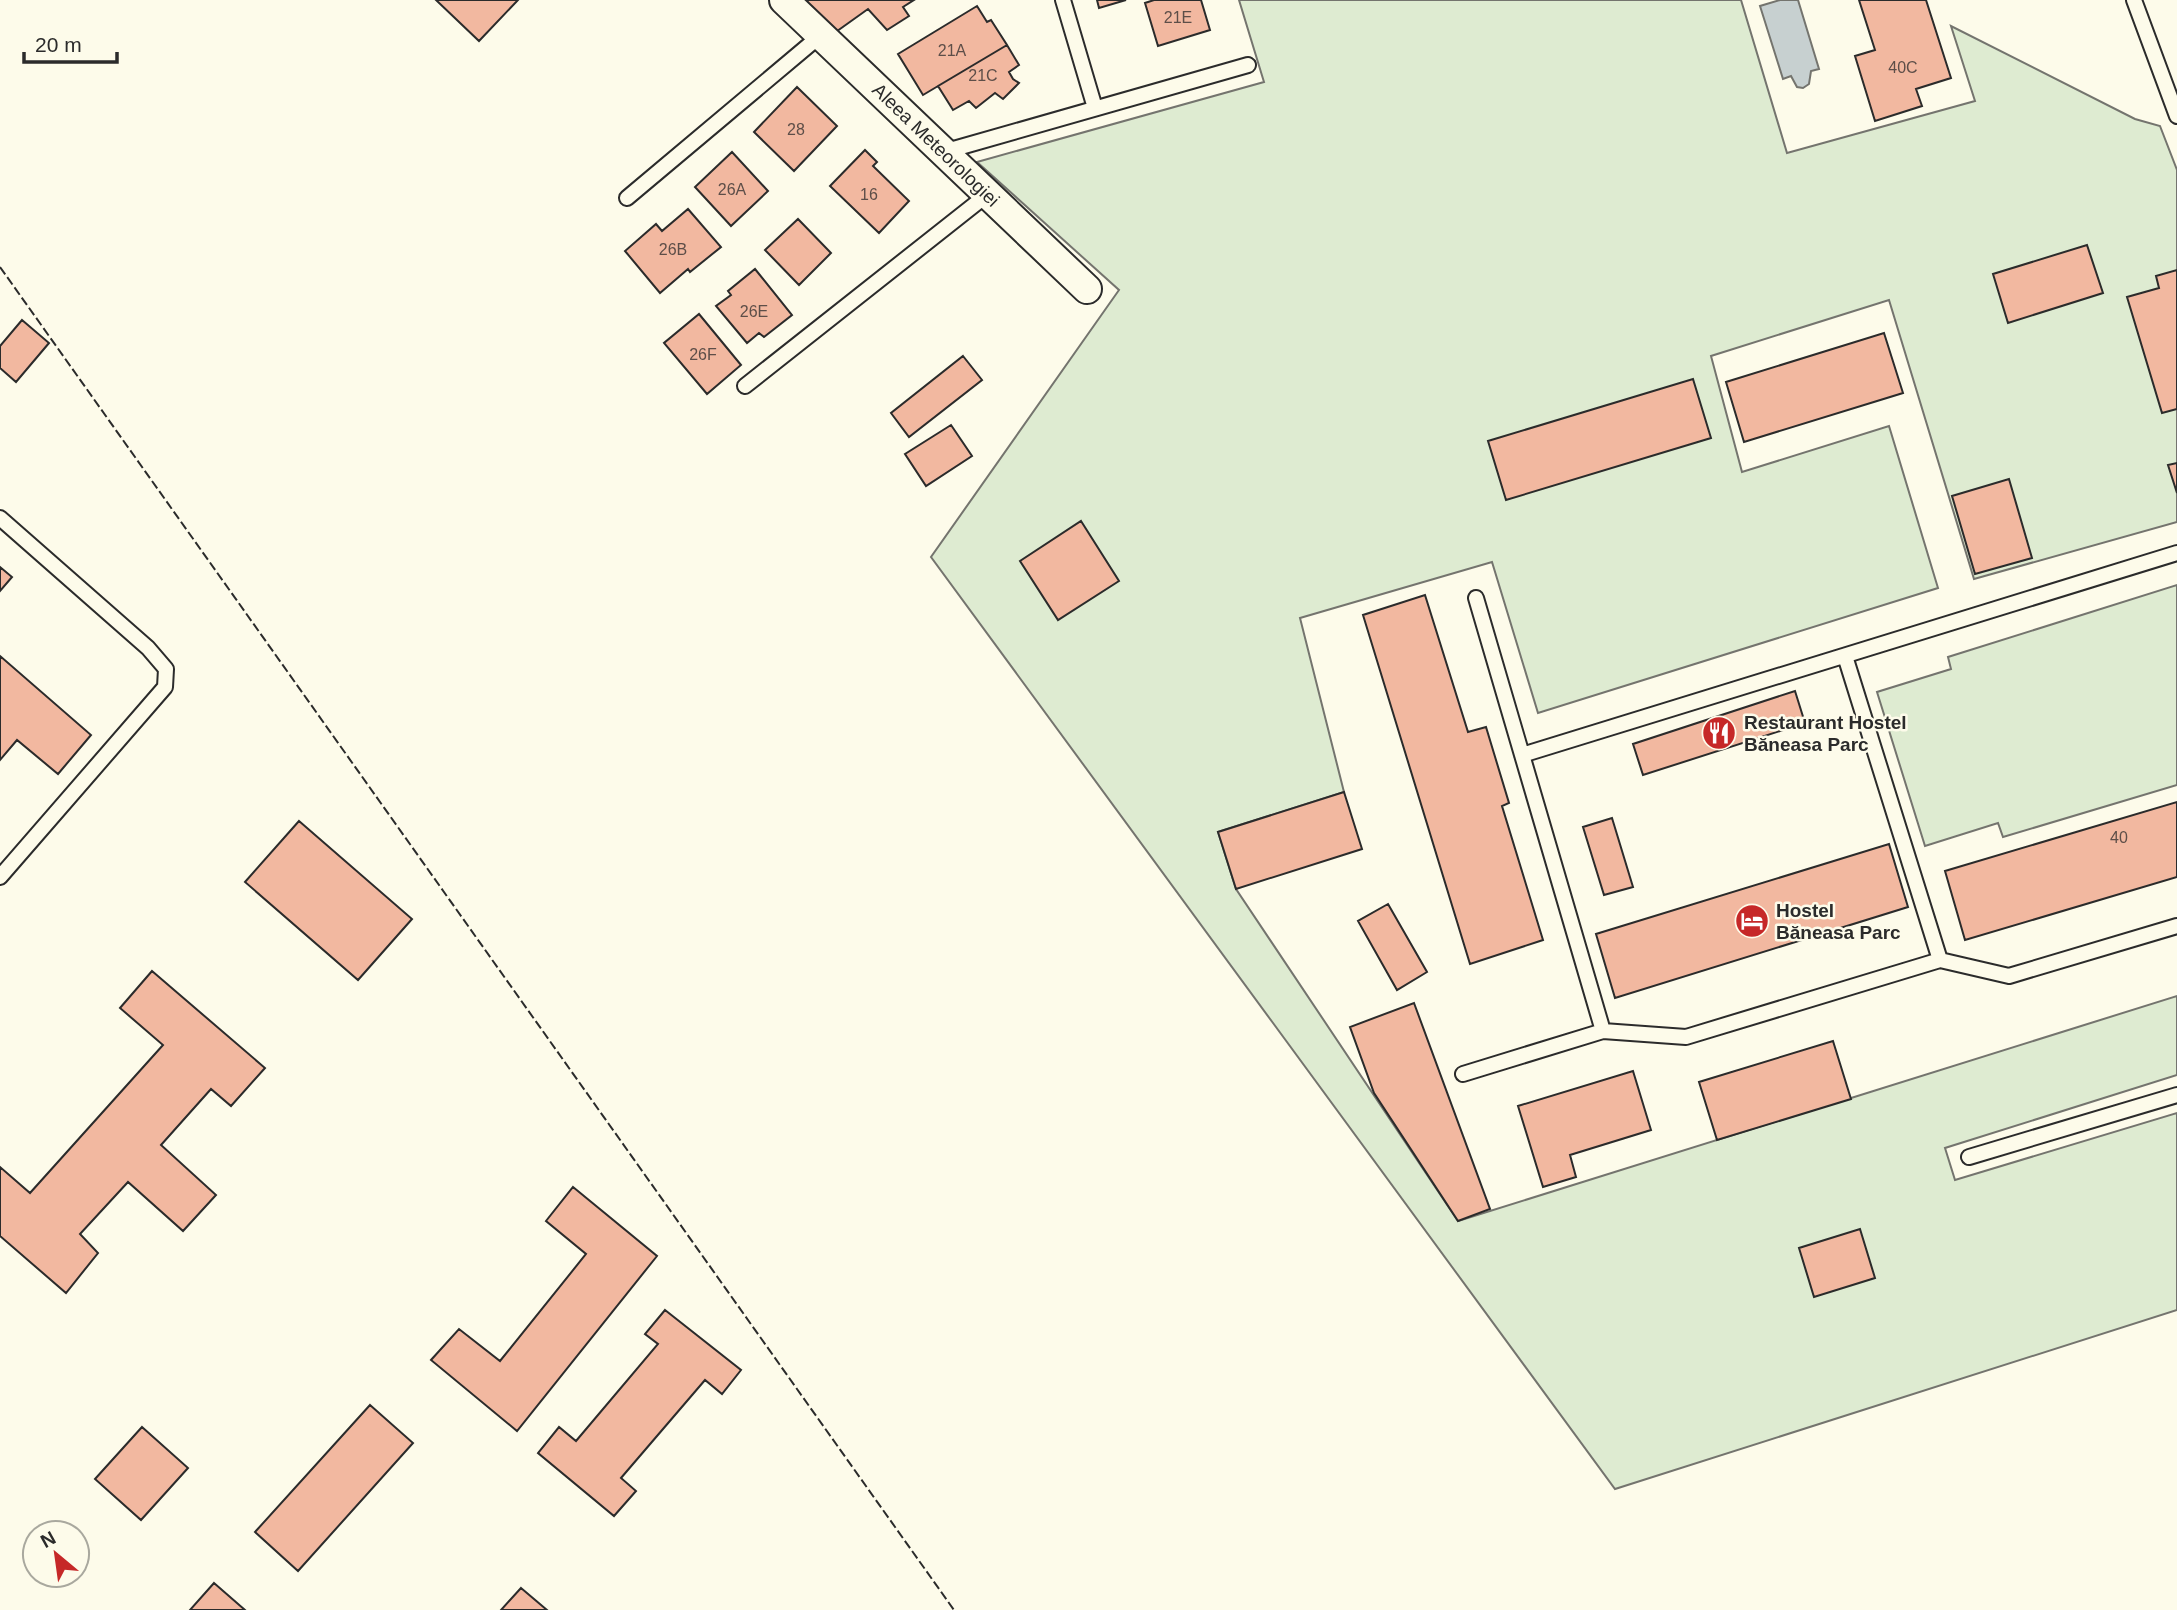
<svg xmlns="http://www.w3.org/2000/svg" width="2177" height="1610" viewBox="0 0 2177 1610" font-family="Arial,sans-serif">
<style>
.green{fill:#deebd1;stroke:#74746e;stroke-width:2}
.water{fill:#c7d0d0;stroke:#74746e;stroke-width:2}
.building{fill:#f2b8a0;stroke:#2b2b2b;stroke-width:2}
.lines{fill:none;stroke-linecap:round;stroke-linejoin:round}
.service-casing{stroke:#2b2b2b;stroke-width:18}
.minor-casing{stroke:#2b2b2b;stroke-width:32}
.service{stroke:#fdfbea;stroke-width:14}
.minor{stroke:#fdfbea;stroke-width:28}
.fence{stroke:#2b2b2b;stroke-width:2;stroke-dasharray:9 3.5;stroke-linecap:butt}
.labels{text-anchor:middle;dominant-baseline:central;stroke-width:5;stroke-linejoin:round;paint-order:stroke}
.number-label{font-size:16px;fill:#5d4e48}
.street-label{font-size:19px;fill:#2b2b2b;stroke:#fdfbea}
.poi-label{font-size:19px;font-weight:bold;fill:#2b2b2b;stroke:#fdfbea;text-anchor:start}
</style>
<rect width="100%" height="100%" fill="#fdfbea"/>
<path class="green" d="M 1239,0 L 1741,0 L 1787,153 L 1975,101 L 1951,26 L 2135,119 L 2160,126 L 2177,170 L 2177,522 L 1974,579 L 1889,300 L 1711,356 L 1742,472 L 1889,426 L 1938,588 L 1538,713 L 1492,562 L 1300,618 L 1344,792 L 1218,832 L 1236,889 L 1458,1221 L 2177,996 L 2177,1075 L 1945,1148 L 1955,1180 L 2177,1113 L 2177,1310 L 1615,1489 L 931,557 L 1119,290 L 977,162 L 1264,82 Z
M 2177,585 L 2177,785 L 2003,837 L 1998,823 L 1925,846 L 1877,692 L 1951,669 L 1948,657 Z"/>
<path class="water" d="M 1780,0 L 1798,0 L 1819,69 L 1811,71 L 1809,84 L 1803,88 L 1797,87 L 1791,76 L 1783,79 L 1760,6 Z"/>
<path class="building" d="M 436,0 L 518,0 L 479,41 Z
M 809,0 L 914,0 L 903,7 L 909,16 L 887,30 L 868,9 L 833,34 L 802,4 Z
M 1097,0 L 1126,0 L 1099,8 Z
M 1154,0 L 1201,0 L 1210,30 L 1158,46 L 1145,3 Z
M 1859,0 L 1926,0 L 1951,78 L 1916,89 L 1922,106 L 1875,121 L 1855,56 L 1875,50 Z
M 977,6 L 987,22 L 991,20 L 1007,45 L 923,95 L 898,54 Z
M 1007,45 L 1019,65 L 1009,72 L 1013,79 L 1019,83 L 1003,99 L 995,93 L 976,108 L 969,101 L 953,110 L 938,86 Z
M 797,87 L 837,126 L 794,171 L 754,132 Z
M 865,150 L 877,162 L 873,166 L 909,201 L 879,233 L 830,186 Z
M 732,152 L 768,191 L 731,226 L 695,187 Z
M 688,209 L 721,247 L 690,272 L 688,269 L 660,293 L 625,251 L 656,224 L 662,231 Z
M 798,219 L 831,253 L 799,285 L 765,250 Z
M 2087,245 L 2103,293 L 2008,323 L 1993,274 Z
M 755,269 L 792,315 L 764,337 L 759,333 L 747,343 L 716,306 L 731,295 L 728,291 Z
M 2177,270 L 2177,409 L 2162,413 L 2127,297 L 2159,288 L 2156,276 Z
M 699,314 L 741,365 L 707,394 L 664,343 Z
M 22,320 L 49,343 L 16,382 L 0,368 L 0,346 Z
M 1884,333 L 1903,393 L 1744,442 L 1726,382 Z
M 963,356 L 982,380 L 909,437 L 891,413 Z
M 1693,379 L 1711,438 L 1506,500 L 1488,441 Z
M 951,425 L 972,456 L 926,486 L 905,454 Z
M 2177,463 L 2177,493 L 2168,465 Z
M 2009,479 L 2032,558 L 1975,574 L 1952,496 Z
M 1081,521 L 1119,581 L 1058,620 L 1020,561 Z
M 0,567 L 12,577 L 0,591 Z
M 1425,595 L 1468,732 L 1486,727 L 1509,803 L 1502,806 L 1543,940 L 1470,964 L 1363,615 Z
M 0,656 L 91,735 L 58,774 L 17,740 L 0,760 Z
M 1795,691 L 1805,723 L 1643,775 L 1633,744 Z
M 1344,792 L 1362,849 L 1236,889 L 1218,832 Z
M 2177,802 L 2177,877 L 1965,940 L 1945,871 Z
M 1612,818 L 1633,887 L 1604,895 L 1583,827 Z
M 299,821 L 412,919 L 358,980 L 245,882 Z
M 1889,844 L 1908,907 L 1615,998 L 1596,934 Z
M 1388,904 L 1427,972 L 1397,990 L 1358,921 Z
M 152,971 L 265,1068 L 231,1106 L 211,1089 L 161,1145 L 216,1195 L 183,1231 L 128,1182 L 80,1234 L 98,1253 L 66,1293 L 0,1236 L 0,1167 L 30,1193 L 163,1045 L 120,1008 Z
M 1414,1003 L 1490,1209 L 1458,1221 L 1374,1093 L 1350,1027 Z
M 1833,1041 L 1851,1099 L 1717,1140 L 1699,1082 Z
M 1633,1071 L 1651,1130 L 1570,1155 L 1576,1177 L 1543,1187 L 1518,1106 Z
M 573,1187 L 657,1256 L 517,1431 L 431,1360 L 459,1329 L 500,1361 L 586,1254 L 546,1221 Z
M 1860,1229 L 1875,1278 L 1814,1297 L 1799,1248 Z
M 665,1310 L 741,1370 L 722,1394 L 705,1380 L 621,1478 L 636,1491 L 614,1516 L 538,1453 L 559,1427 L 576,1441 L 658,1344 L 645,1334 Z
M 370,1405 L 413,1443 L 298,1571 L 255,1532 Z
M 142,1427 L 188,1468 L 141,1520 L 95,1479 Z
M 214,1583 L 245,1610 L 190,1610 Z
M 521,1588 L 547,1610 L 501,1610 Z"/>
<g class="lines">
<g class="service-casing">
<path id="service" d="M 1063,0 L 1095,108
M 2134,0 L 2177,116
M 943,152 L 1248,65
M 627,198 L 821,35
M 745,386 L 988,194
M 0,518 L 148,648 L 166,669 L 165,687 L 0,877
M 1476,598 L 1603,1031
M 1845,656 L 1940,960
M 1522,755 L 2177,553
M 1463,1074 L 1603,1031 L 1686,1037 L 1940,960 L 2009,976 L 2177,926
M 1969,1157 L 2177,1095"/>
</g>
<g class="minor-casing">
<path id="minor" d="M 784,0 L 1087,289"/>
</g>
<use href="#service" class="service"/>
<use href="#minor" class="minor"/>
<path class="fence" d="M 0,267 L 954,1610"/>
</g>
<defs>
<g id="restaurant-disc" transform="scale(1.75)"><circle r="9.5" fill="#c62828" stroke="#fdfbea"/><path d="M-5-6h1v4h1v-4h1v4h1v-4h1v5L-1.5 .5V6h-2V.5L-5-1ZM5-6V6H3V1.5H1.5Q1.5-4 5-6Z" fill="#fff"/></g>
<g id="hotel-disc" transform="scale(1.75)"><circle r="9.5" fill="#c62828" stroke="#fdfbea"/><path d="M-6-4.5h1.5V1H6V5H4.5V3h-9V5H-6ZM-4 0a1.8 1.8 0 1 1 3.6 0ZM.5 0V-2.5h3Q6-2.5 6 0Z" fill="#fff"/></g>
</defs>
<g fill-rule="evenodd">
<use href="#restaurant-disc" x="1719" y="733"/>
<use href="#hotel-disc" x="1752" y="921"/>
</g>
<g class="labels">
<g class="number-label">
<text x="1178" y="17">21E</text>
<text x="952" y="50">21A</text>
<text x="1903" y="67">40C</text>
<text x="983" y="75">21C</text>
<text x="796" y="129">28</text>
<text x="732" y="189">26A</text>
<text x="869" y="194">16</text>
<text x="673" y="249">26B</text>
<text x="754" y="311">26E</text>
<text x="703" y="354">26F</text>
<text x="2119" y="837">40</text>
</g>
<g class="street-label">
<text transform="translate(936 145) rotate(44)">Aleea Meteorologiei</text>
</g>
<g class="poi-label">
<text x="1744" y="722">Restaurant Hostel<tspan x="1744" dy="22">Băneasa Parc</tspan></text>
<text x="1776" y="910">Hostel<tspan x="1776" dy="22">Băneasa Parc</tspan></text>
</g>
</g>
<g transform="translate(56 1554) rotate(331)"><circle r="33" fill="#fdfbea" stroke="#a9a89e" stroke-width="2"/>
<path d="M0-5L12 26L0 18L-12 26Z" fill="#c62828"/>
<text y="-10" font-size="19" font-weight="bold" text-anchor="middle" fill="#2b2b2b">N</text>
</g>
<path d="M24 52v10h93v-10" fill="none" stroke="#2b2b2b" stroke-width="3.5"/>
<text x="35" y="52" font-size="21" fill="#2b2b2b" stroke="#fdfbea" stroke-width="5" paint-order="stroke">20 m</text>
</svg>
